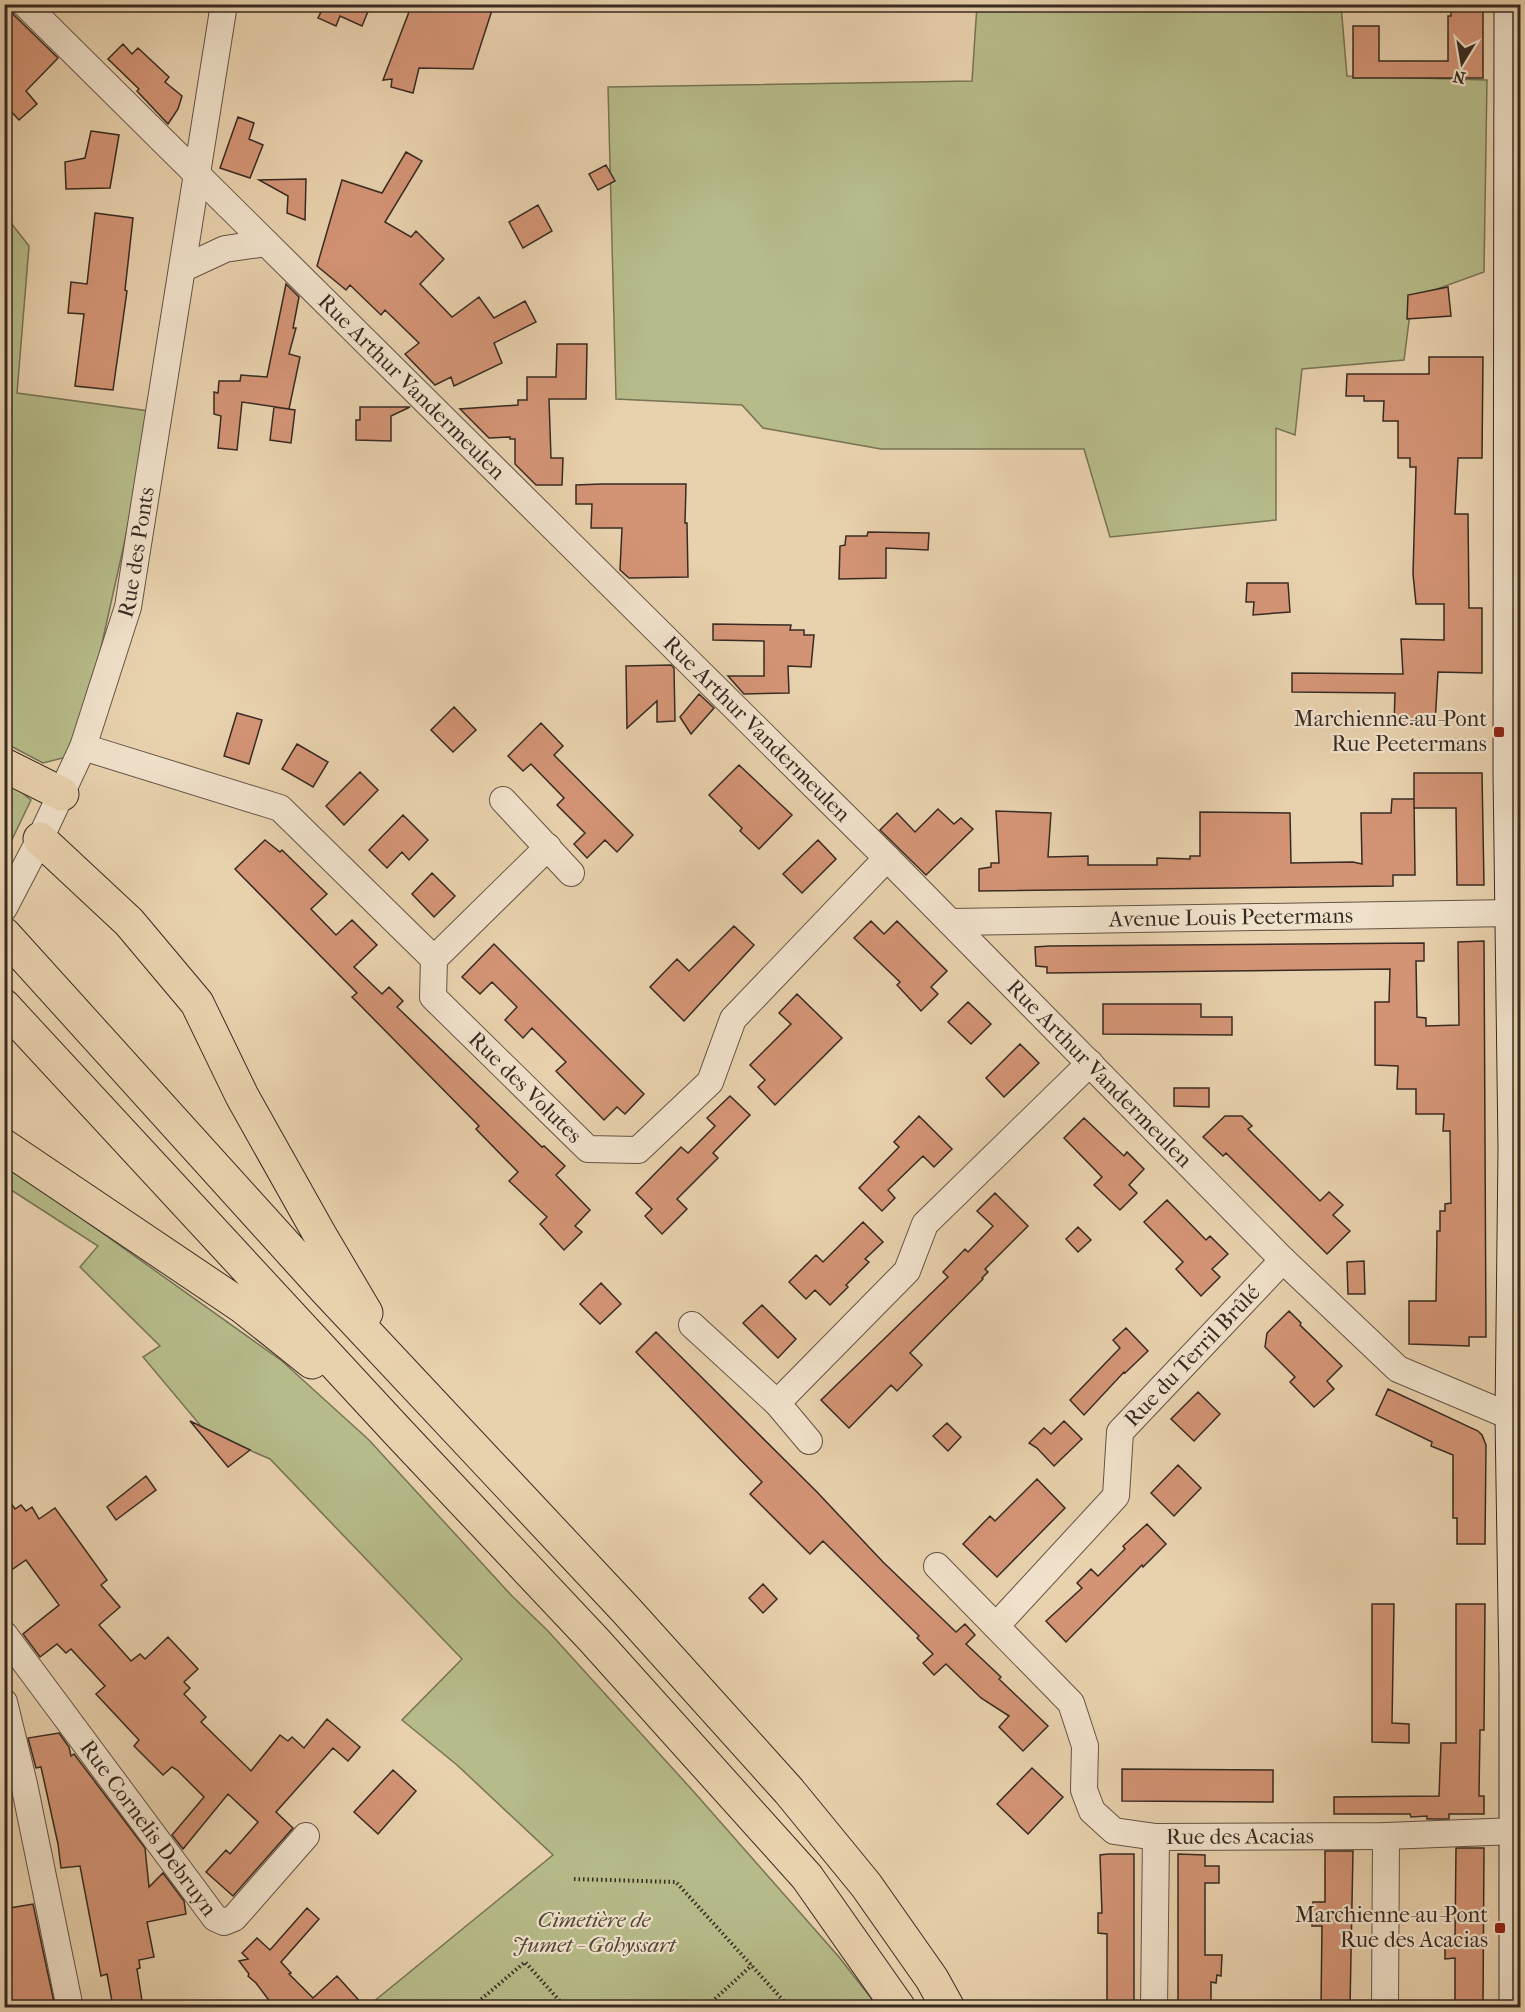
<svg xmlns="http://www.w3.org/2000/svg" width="1525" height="2012" viewBox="0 0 1525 2012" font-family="'IM FELL French Canon',serif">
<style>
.green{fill:#b6bb89;stroke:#777356;stroke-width:1.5}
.building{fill:#d39475;stroke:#382b22;stroke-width:1.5}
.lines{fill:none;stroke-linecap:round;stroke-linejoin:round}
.street-casing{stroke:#645445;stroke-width:28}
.secondary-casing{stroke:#382b22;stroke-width:35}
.highway-casing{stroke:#382b22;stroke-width:35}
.path{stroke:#382b22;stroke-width:4;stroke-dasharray:1.5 3;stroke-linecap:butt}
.street{stroke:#f0e1ca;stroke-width:26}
.secondary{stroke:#f0e1ca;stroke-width:33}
.highway{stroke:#e8d1ad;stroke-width:33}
.poi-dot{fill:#8f2418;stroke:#f0e1ca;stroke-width:2}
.labels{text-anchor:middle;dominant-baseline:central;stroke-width:4.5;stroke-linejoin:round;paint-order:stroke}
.street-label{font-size:22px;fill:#382b22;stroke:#f0e1ca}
.poi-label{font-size:22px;fill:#382b22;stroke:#f0e1ca;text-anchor:end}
.park-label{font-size:22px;font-style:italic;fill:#514837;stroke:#f0e1ca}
</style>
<rect width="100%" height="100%" fill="#e8d1ad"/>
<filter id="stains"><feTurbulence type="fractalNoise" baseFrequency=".00333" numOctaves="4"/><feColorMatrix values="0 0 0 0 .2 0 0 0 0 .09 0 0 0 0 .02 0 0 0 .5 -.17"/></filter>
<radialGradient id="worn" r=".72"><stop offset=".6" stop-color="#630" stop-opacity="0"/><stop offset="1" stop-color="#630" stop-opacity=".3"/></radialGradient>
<path class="green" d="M 977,5 L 1341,5 L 1347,76 L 1487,80 L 1484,272 L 1412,298 L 1404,360 L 1302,369 L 1295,435 L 1276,428 L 1276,520 L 1110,537 L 1084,449 L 881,449 L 763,428 L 742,405 L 616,399 L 608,87 L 972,81 Z
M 4,214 L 29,246 L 17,393 L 149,411 L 125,540 L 100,652 L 71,756 L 43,763 L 5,743 Z
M 5,779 L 31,800 L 5,854 Z
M 4,1163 L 282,1361 L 369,1440 L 512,1596 L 548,1631 L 694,1792 L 839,1957 L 878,2007 L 367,2007 L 553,1855 L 457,1765 L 402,1720 L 462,1659 L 270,1459 L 205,1431 L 143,1357 L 160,1346 L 80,1267 L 98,1246 L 5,1186 Z"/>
<path class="building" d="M 4,4 L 10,4 L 14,15 L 58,58 L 26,91 L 37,104 L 19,120 L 4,104 Z
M 316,4 L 371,4 L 362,26 L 340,16 L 336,26 L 318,18 L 323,8 Z
M 412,4 L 494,4 L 473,69 L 419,68 L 413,93 L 391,87 L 392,79 L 383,80 Z
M 1451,4 L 1483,4 L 1483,78 L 1353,78 L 1353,26 L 1379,26 L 1379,61 L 1448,61 L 1448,16 L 1451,16 Z
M 123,44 L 132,54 L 138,48 L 169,77 L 165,82 L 182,96 L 178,109 L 168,124 L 137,91 L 139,89 L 108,59 Z
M 238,117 L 254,123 L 249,139 L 263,145 L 250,178 L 220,168 Z
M 91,131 L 119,135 L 110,188 L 66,189 L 65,162 L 85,158 Z
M 406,152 L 422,161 L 385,222 L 411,237 L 416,231 L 444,259 L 420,284 L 452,317 L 479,297 L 494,318 L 525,301 L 536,322 L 494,343 L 502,363 L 454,386 L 451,377 L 435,385 L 405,354 L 419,343 L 385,310 L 381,315 L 350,285 L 346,290 L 317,266 L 342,180 L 382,193 Z
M 606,165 L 615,181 L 598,190 L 589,174 Z
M 306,179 L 305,220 L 287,213 L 288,196 L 259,180 Z
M 538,205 L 552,231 L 523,248 L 509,222 Z
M 95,213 L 133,218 L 125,290 L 127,291 L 113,390 L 75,386 L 84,314 L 68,313 L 71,282 L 87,284 Z
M 286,284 L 299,297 L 293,328 L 296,328 L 289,354 L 300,357 L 289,409 L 242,402 L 237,450 L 218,448 L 221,416 L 214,414 L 214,392 L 218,393 L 219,381 L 240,381 L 241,375 L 267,377 Z
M 1448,287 L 1451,316 L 1407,319 L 1408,295 Z
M 557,344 L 587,344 L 586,399 L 549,399 L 551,458 L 563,458 L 562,485 L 536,485 L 515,464 L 515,439 L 510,439 L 510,437 L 489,438 L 460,409 L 518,405 L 518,400 L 527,400 L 527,377 L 556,377 Z
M 1429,357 L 1483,357 L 1482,458 L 1458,458 L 1455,514 L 1468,514 L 1469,608 L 1482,608 L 1482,673 L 1438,672 L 1435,724 L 1394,724 L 1395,693 L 1292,692 L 1292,673 L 1403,674 L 1401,639 L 1444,640 L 1444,604 L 1416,604 L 1413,574 L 1416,467 L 1410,467 L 1410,458 L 1398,458 L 1398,421 L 1383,421 L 1384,401 L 1364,401 L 1364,396 L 1346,396 L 1347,374 L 1429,374 Z
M 274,407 L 295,410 L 291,443 L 270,440 Z
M 360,407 L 410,407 L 391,416 L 391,441 L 356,440 L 356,420 L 360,420 Z
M 601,484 L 686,484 L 685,523 L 687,523 L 688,577 L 629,578 L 620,570 L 622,528 L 591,528 L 592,504 L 576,504 L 576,485 Z
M 868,532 L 929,533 L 928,550 L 886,548 L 886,578 L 839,579 L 840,546 L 845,545 L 846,536 L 867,536 Z
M 1247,583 L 1288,583 L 1290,612 L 1253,615 L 1254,602 L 1246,602 Z
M 713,624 L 791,625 L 790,630 L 804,630 L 804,635 L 814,635 L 811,667 L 788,666 L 789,693 L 744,694 L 728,676 L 764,676 L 764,641 L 713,640 Z
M 671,665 L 674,668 L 675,721 L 657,722 L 657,701 L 627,728 L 626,666 Z
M 699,694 L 714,708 L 691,734 L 680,717 Z
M 454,707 L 476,730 L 453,752 L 431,730 Z
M 237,713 L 262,720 L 249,764 L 224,756 Z
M 541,723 L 563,746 L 554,755 L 633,835 L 617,852 L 605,840 L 587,858 L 574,844 L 585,833 L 557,805 L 564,798 L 531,764 L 523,771 L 508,756 Z
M 297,744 L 328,762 L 313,787 L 282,769 Z
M 739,765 L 792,815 L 759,849 L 740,831 L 742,828 L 709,795 Z
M 360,772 L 378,790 L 344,825 L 326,806 Z
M 1414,773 L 1482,773 L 1484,885 L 1457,885 L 1456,808 L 1414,808 Z
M 1392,799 L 1414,799 L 1415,875 L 1393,875 L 1393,886 L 979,891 L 979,869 L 991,867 L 991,863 L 999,863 L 996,811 L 1051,813 L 1048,857 L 1088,856 L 1088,865 L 1157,865 L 1157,858 L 1190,859 L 1190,856 L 1200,856 L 1200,812 L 1290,813 L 1291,863 L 1353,862 L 1362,864 L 1361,813 L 1391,813 Z
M 938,809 L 954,824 L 961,818 L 973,829 L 926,875 L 880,830 L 897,813 L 915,832 Z
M 403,815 L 428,840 L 409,860 L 402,852 L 387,868 L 369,850 Z
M 265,840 L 280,852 L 282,850 L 327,894 L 311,909 L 336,935 L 352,920 L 377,945 L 354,967 L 382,994 L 389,987 L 403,1001 L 397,1007 L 542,1147 L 544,1146 L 565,1166 L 556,1175 L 590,1210 L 575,1226 L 582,1232 L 564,1250 L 540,1224 L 547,1217 L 509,1181 L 518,1172 L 476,1129 L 479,1126 L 352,997 L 357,993 L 235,869 Z
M 818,840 L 836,859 L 802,893 L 783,874 Z
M 432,873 L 455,896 L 434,917 L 412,894 Z
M 871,921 L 884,934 L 897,921 L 947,971 L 931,987 L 938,994 L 921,1011 L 897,985 L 900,982 L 854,938 Z
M 734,926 L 754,945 L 684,1021 L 650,987 L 677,959 L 689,971 Z
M 1484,941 L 1486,1337 L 1469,1337 L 1469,1346 L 1409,1344 L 1409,1301 L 1436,1301 L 1437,1231 L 1440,1231 L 1440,1211 L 1445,1211 L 1445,1204 L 1451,1203 L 1450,1131 L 1443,1131 L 1444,1114 L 1416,1114 L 1416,1089 L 1397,1089 L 1398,1066 L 1375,1065 L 1375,1002 L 1389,1002 L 1390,969 L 1047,973 L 1047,967 L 1036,966 L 1035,947 L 1049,946 L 1424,943 L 1424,961 L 1416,961 L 1417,1017 L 1426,1018 L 1426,1026 L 1459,1025 L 1458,942 Z
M 494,944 L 644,1094 L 625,1114 L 617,1107 L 604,1120 L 556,1071 L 566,1062 L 532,1028 L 523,1038 L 505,1020 L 517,1007 L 492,982 L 480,994 L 462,977 Z
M 797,994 L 842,1038 L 775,1105 L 758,1087 L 765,1080 L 750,1065 L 791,1024 L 779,1013 Z
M 968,1002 L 991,1024 L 971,1044 L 948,1022 Z
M 1103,1004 L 1201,1004 L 1201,1017 L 1232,1017 L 1232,1035 L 1103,1034 Z
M 1020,1044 L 1039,1063 L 1004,1097 L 986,1078 Z
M 1174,1088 L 1209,1088 L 1209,1107 L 1174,1106 Z
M 730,1096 L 750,1115 L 713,1153 L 718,1158 L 677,1199 L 687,1209 L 662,1234 L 645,1216 L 652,1209 L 636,1193 L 681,1147 L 688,1153 L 715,1126 L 707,1118 Z
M 919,1116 L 952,1149 L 934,1167 L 923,1156 L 888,1190 L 895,1198 L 882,1211 L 859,1188 L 899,1147 L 894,1142 Z
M 1225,1116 L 1242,1116 L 1252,1126 L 1248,1129 L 1320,1201 L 1329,1192 L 1343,1205 L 1333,1215 L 1350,1231 L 1327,1254 L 1226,1153 L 1223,1156 L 1203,1137 Z
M 1084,1118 L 1124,1156 L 1127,1152 L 1144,1169 L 1129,1185 L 1137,1193 L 1120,1210 L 1094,1185 L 1102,1177 L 1064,1138 Z
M 995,1193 L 1028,1226 L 985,1269 L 988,1272 L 982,1278 L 983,1279 L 910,1353 L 922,1365 L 897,1391 L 891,1385 L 849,1428 L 821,1400 L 948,1277 L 943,1272 L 965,1249 L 968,1252 L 993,1226 L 977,1211 Z
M 1167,1200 L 1206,1240 L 1210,1236 L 1228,1254 L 1212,1269 L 1220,1277 L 1201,1296 L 1176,1269 L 1183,1262 L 1144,1222 Z
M 863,1222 L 883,1242 L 865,1259 L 869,1262 L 846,1285 L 848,1287 L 830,1305 L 815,1290 L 806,1299 L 789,1282 L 816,1255 L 823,1262 Z
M 1078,1227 L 1091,1240 L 1078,1252 L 1066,1239 Z
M 1364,1261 L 1365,1294 L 1348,1294 L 1347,1262 Z
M 601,1283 L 621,1304 L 600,1324 L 580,1304 Z
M 762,1305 L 796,1339 L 778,1358 L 743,1323 Z
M 1289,1311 L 1301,1323 L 1300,1325 L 1342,1366 L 1327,1381 L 1334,1389 L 1314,1407 L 1290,1382 L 1295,1377 L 1265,1347 L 1267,1333 Z
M 1126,1328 L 1148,1351 L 1125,1373 L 1124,1372 L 1084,1415 L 1070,1400 L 1120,1348 L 1113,1340 Z
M 656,1332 L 817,1492 L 883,1562 L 956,1632 L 965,1624 L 975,1635 L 966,1644 L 1001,1677 L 999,1679 L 1048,1726 L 1023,1751 L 999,1727 L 1009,1716 L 981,1698 L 946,1664 L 934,1675 L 923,1663 L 933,1654 L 917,1638 L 919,1636 L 823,1541 L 810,1554 L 750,1494 L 762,1482 L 636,1352 Z
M 1388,1389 L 1478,1431 L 1482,1435 L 1486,1445 L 1485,1544 L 1457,1544 L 1457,1518 L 1453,1518 L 1453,1455 L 1431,1446 L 1432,1442 L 1376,1415 Z
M 1198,1392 L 1220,1414 L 1194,1441 L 1171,1419 Z
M 190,1421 L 250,1450 L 228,1467 Z
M 1064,1421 L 1082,1439 L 1054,1466 L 1037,1448 L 1029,1443 L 1044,1428 L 1051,1434 Z
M 947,1423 L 961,1437 L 948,1451 L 933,1436 Z
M 1178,1465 L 1201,1488 L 1174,1516 L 1151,1493 Z
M 146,1476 L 156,1490 L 116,1520 L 107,1507 Z
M 1037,1479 L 1065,1508 L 997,1577 L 963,1544 L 990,1516 L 995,1521 Z
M 4,1493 L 15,1509 L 21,1505 L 26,1511 L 32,1507 L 39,1519 L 55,1508 L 107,1580 L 101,1585 L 120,1607 L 99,1625 L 131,1661 L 140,1654 L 145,1659 L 168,1637 L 198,1669 L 184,1682 L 190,1688 L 184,1694 L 206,1717 L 201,1722 L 251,1771 L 280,1735 L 288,1741 L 292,1737 L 304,1748 L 327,1719 L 360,1747 L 348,1761 L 333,1748 L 276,1812 L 293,1828 L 233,1896 L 206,1872 L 226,1850 L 230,1854 L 258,1822 L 228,1794 L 183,1849 L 172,1835 L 204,1797 L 177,1770 L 172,1767 L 163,1775 L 134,1746 L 139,1740 L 96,1694 L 105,1686 L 71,1649 L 66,1653 L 57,1644 L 40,1657 L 23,1634 L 59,1605 L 26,1560 L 4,1575 Z
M 1147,1524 L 1166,1544 L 1143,1567 L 1142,1565 L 1066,1642 L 1046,1621 L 1082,1588 L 1077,1583 L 1091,1569 L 1098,1576 L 1125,1549 L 1123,1546 Z
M 763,1584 L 777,1599 L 763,1613 L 749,1598 Z
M 1372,1604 L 1394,1604 L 1392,1723 L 1409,1724 L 1409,1743 L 1372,1742 Z
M 1456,1604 L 1485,1604 L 1484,1730 L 1480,1730 L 1479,1796 L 1484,1796 L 1484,1814 L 1449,1814 L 1449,1819 L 1427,1819 L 1427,1816 L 1411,1817 L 1410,1814 L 1334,1814 L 1334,1797 L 1439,1796 L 1441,1743 L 1456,1743 Z
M 59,1733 L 69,1747 L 71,1756 L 74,1754 L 145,1848 L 149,1887 L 163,1873 L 184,1901 L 186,1914 L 147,1922 L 154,1957 L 139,1960 L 140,1968 L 137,1969 L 143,2007 L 113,2007 L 107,1974 L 101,1976 L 80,1866 L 61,1868 L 58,1844 L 41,1767 L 36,1768 L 28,1738 Z
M 1032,1768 L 1063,1797 L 1028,1834 L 997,1804 Z
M 1122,1769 L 1273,1770 L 1273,1802 L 1122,1801 Z
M 393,1770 L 416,1791 L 378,1834 L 354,1812 Z
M 1456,1848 L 1484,1848 L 1483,2007 L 1455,2007 L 1455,1958 L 1445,1959 L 1445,1940 L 1455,1939 Z
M 1325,1851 L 1353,1851 L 1350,2007 L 1321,2007 L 1322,1926 L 1312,1926 L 1313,1902 L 1325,1902 Z
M 1108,1854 L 1134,1854 L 1134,2007 L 1107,2007 L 1107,1934 L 1098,1933 L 1098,1913 L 1102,1913 L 1100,1855 Z
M 1178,1854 L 1205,1855 L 1205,1866 L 1219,1866 L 1219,1883 L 1205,1883 L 1205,1955 L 1222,1955 L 1221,1976 L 1217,1975 L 1216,1983 L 1211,1982 L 1211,2007 L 1178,2007 Z
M 33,1904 L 55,2007 L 4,2007 L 4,1909 Z
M 307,1908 L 319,1919 L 281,1962 L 291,1973 L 289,1974 L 313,1998 L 337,1976 L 365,2007 L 274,2007 L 256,1983 L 248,1976 L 249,1974 L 239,1961 L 248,1959 L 242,1953 L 257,1938 L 270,1950 Z"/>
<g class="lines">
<g class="street-casing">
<g id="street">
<path id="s1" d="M 25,4 L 887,858 L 1283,1260 L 1398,1369 L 1512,1417"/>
<path d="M 182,269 L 225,249 L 266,243"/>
<path d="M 83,747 L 280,808 L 434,959"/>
<path d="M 503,800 L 571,873"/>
<path id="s2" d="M 548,847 L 434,959 L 433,997 L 588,1149 L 638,1150 L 710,1082 L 733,1019 L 887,858"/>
<path id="s3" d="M 4,908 L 40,839 L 83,747 L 128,607 L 224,4"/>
<path id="s4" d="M 951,922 L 1512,913"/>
<path d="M 692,1325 L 777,1403 L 809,1441"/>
<path d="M 777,1403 L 907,1271 L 925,1224 L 1090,1063"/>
<path d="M 937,1566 L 1071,1703 L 1085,1746 L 1084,1790 L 1092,1811 L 1114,1831 L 1156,1837"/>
<path id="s5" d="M 996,1626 L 1116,1496 L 1120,1432 L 1283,1260"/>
<path id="s6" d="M 4,1634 L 215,1918 L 224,1922 L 234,1918 L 306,1836"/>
<path d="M 4,1702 L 24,1784 L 70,2008"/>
<path id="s7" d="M 1154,2008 L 1156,1837 L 1386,1836 L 1516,1831"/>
<path d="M 1385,2008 L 1386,1836"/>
</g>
</g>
<g class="secondary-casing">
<path id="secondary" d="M 1511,4 L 1510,772 L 1515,1149 L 1512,1417 L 1516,1673 L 1516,2008"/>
</g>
<g class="highway-casing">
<path id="highway" d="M 4,765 L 62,794
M 40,839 L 129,922 L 197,1003 L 242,1096 L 320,1235 L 366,1313
M 4,934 L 326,1290 L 626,1610 L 789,1791 L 866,1885 L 932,1979 L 948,2008
M 4,1006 L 400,1434 L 594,1640 L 807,1877 L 899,2008
M 4,1146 L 243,1307 L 312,1362"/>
</g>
<path class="path" d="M 574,1879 L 676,1882 L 790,2008
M 471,2008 L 525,1962 L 566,2008
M 705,2008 L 752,1965"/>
<use href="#street" class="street"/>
<use href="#secondary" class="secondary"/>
<use href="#highway" class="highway"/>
</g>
<g class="poi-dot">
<rect x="1493" y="726" width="12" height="12" rx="3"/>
<rect x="1494" y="1922" width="12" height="12" rx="3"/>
</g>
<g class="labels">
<g class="street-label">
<text stroke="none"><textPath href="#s1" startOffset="544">Rue Arthur Vandermeulen</textPath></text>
<text stroke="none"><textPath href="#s3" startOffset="382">Rue des Ponts</textPath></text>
<text stroke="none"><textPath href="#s1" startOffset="1030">Rue Arthur Vandermeulen</textPath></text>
<text stroke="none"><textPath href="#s4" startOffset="280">Avenue Louis Peetermans</textPath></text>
<text stroke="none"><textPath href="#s1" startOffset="1516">Rue Arthur Vandermeulen</textPath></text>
<text stroke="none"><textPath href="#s2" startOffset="327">Rue des Volutes</textPath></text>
<text stroke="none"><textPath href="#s5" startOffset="346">Rue du Terril Brûlé</textPath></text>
<text stroke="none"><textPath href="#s6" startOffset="242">Rue Cornelis Debruyn</textPath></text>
<text stroke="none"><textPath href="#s7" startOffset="255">Rue des Acacias</textPath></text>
</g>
<g class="poi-label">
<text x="1487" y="719">Marchienne-au-Pont<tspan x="1487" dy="25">Rue Peetermans</tspan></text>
<text x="1488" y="1915">Marchienne-au-Pont<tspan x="1488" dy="25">Rue des Acacias</tspan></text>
</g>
<g class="park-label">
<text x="594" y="1920">Cimetière de<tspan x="594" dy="25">Jumet - Gohyssart</tspan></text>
</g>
</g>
<rect width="1525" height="2012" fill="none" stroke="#e8d1ad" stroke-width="24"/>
<rect x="6" y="6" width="1513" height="2000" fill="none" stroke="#382b22" stroke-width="3"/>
<rect x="12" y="12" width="1501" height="1988" fill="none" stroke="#382b22" stroke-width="1.5"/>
<g transform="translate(1462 63) rotate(191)" stroke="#f0e1ca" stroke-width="4.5" paint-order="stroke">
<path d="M0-4.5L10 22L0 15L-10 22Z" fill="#382b22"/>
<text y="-9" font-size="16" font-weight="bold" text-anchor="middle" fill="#382b22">N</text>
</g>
<rect width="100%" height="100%" filter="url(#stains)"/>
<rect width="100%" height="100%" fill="url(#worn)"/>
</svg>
